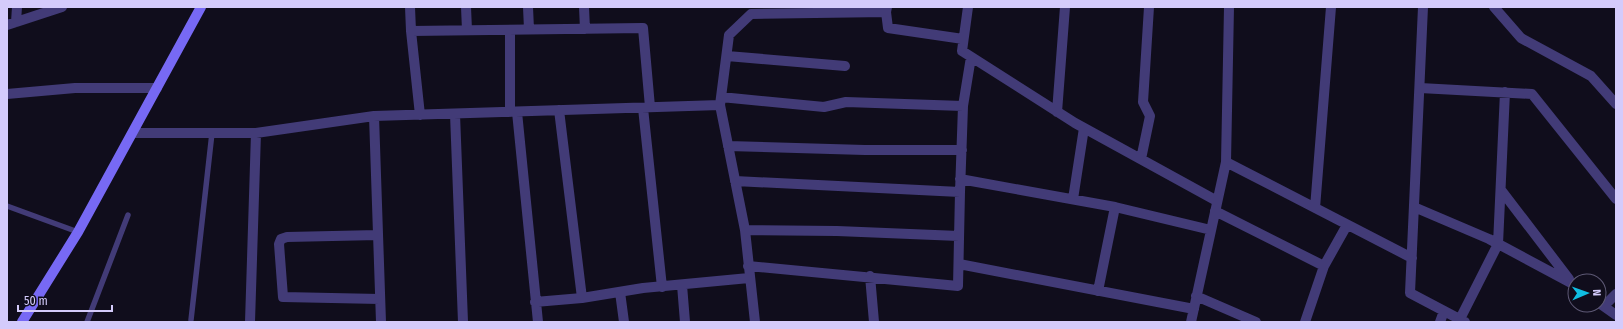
<svg xmlns="http://www.w3.org/2000/svg" width="1623" height="329" viewBox="0 0 1623 329" font-family="'Fira Sans Condensed',sans-serif">
<style>
.lines{fill:none;stroke-linecap:round;stroke-linejoin:round}
.lane{stroke:#423b77;stroke-width:5.5}
.street{stroke:#423b77;stroke-width:10}
.secondary{stroke:#7769f4;stroke-width:10}
</style>
<rect width="100%" height="100%" fill="#100d1c"/>
<g class="lines">
<path class="lane" d="M 7,206 L 78,232
M 191,320 L 212,133
M 87,322 L 128,215"/>
<path class="street" d="M 410,7 L 411,31
M 466,7 L 467,30
M 528,7 L 529,29
M 584,7 L 585,29
M 968,7 L 962,51 L 1075,123 L 1217,201
M 1423,7 L 1410,293 L 1465,322
M 1494,7 L 1521,38 L 1591,76 L 1616,104
M 886,12 L 888,28 L 963,39
M 16,22 L 17,7
M 7,25 L 62,7
M 510,30 L 510,112
M 727,56 L 845,66
M 1420,88 L 1532,94 L 1616,199
M 7,94 L 75,88 L 157,88
M 721,97 L 824,107 L 846,102 L 963,106 L 971,57
M 643,108 L 662,287
M 559,110 L 582,298
M 517,112 L 538,322
M 1057,112 L 1065,7
M 455,114 L 463,322
M 420,115 L 411,31 L 643,28 L 650,107
M 374,116 L 381,322
M 133,133 L 256,133 L 374,116 L 720,105
M 728,146 L 865,150 L 962,150
M 1141,159 L 1150,116 L 1143,102 L 1149,7
M 1226,162 L 1412,258
M 960,179 L 1115,207 L 1211,230
M 735,181 L 960,192
M 1501,190 L 1569,279
M 1073,199 L 1084,128
M 1414,207 L 1489,239 L 1575,285
M 1315,208 L 1331,7
M 1215,211 L 1324,266
M 745,230 L 837,231 L 959,236
M 378,235 L 287,237 L 281,239 L 279,244 L 283,297 L 380,299
M 959,264 L 1194,309
M 748,266 L 958,286 L 960,192 L 963,106
M 870,276 L 874,322
M 682,285 L 685,322
M 1098,291 L 1115,207
M 620,292 L 624,322
M 1196,296 L 1256,322
M 535,302 L 582,298 L 643,288 L 749,278
M 1599,303 L 1616,315
M 1604,306 L 1616,294
M 1460,319 L 1498,244 L 1505,92
M 250,322 L 256,133
M 755,322 L 745,230 L 720,105 L 729,35 L 751,14 L 886,12 L 887,7
M 1191,322 L 1226,162 L 1229,7
M 1305,322 L 1324,266 L 1347,225
M 1440,322 L 1444,311"/>
<path class="secondary" d="M 22,322 L 78,232 L 201,7"/>
</g>
<rect width="1623" height="329" fill="none" stroke="#d4cbfb" stroke-width="16"/>
<g transform="translate(1587 293) rotate(88)"><circle r="19" fill="#100d1c" stroke="#5e5975"/>
<path d="M0-3L7 15L0 10L-7 15Z" fill="#10bee2"/>
<text y="-6" font-size="11" font-weight="bold" text-anchor="middle" fill="#d4cbfb">N</text>
</g>
<path d="M18 305v6h94v-6" fill="none" stroke="#d4cbfb" stroke-width="2"/>
<text x="24" y="305" font-size="12" fill="#d4cbfb" stroke="#100d1c" stroke-width="3" paint-order="stroke">50 m</text>
</svg>
